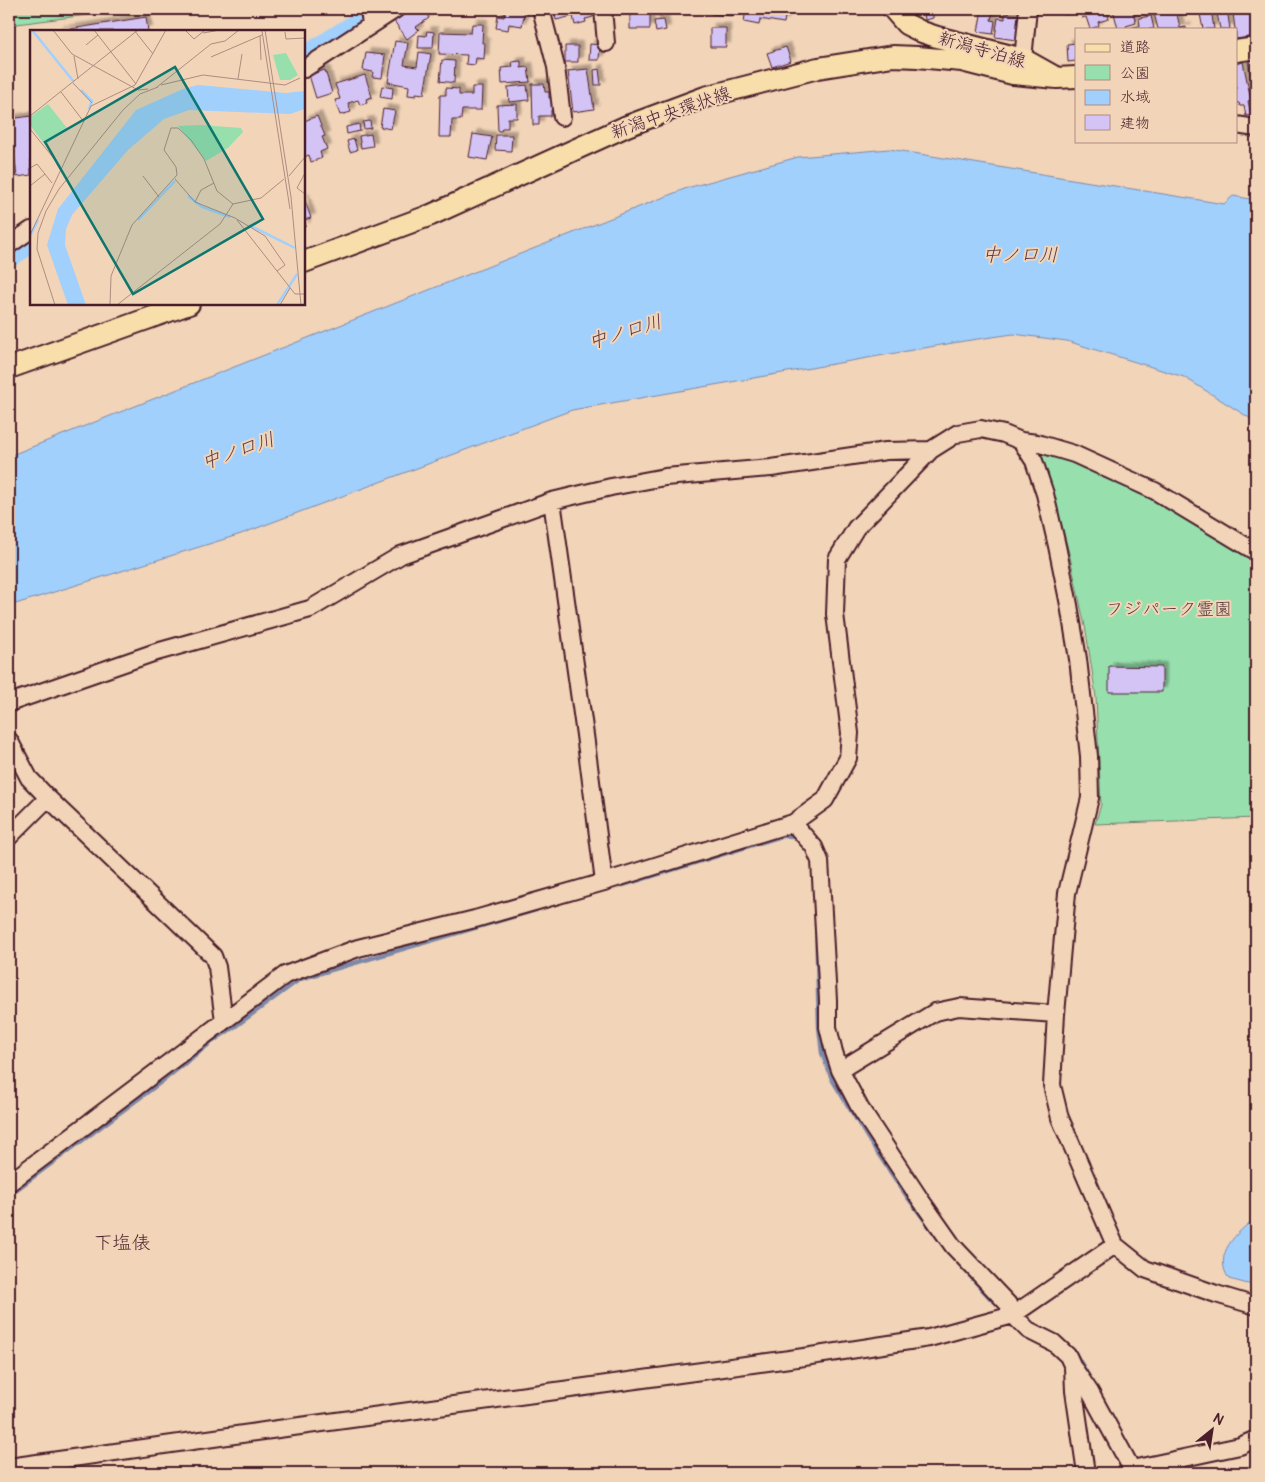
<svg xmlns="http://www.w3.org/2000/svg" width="1265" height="1482" viewBox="0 0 1265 1482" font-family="Pangolin,'Klee One',sans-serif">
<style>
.green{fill:#97e0ae;stroke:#70806c}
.water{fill:#a1d0fd;stroke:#7e89a9}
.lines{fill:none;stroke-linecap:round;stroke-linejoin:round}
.stream{stroke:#7e89a9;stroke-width:4.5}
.canal{stroke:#a1d0fd;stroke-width:16}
.building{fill:#d4c4f6;stroke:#4a1f2b;filter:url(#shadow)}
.minor-casing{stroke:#4a1f2b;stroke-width:20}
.major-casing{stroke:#4a1f2b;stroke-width:24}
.minor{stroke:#f2d4b8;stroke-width:16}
.major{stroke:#f8deab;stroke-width:20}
.labels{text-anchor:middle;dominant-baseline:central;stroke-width:4;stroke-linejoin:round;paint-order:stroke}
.street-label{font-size:18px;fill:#4a1f2b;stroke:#f2d4b8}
.park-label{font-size:18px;fill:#563c3f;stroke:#f2d4b8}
.water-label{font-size:19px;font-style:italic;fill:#573a4a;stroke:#f2d4b8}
.neighbourhood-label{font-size:19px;fill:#4a1f2b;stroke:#f2d4b8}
.inset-river{fill:none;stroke:#a1d0fd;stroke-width:2.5}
.inset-road{fill:none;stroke:#af8c80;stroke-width:1}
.view{fill:#0f766e;fill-opacity:0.15;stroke:#0f766e;stroke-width:2.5}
.inset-edge{fill:none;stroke:#4a1f2b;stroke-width:2.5}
</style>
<defs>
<filter id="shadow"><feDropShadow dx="4.5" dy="-4.5" stdDeviation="1" flood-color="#0004"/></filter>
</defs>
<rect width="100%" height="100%" fill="#f2d4b8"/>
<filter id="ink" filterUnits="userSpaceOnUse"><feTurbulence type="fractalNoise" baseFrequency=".02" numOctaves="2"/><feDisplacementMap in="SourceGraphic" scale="10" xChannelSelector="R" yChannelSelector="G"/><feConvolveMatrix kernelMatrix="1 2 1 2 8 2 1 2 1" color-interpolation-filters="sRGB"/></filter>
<g filter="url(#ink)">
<path class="green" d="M 9,9 L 134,9 L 9,25 Z
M 1037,450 L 1079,463 L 1165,503 L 1221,538 L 1256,563 L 1256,818 L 1095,824 L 1101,805 L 1096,697 L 1086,631 L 1070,557 L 1057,507 Z"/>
<path class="water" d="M 889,149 L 1224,204 L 1233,196 L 1256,200 L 1256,422 L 1184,377 L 1067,341 L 1013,334 L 964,341 L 572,410 L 241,534 L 9,606 L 9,456 L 687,188 L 798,157 Z
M 1256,1218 L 1256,1286 L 1229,1279 C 1212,1254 1237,1232 1256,1218 Z"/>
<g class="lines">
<path class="stream" d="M 623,885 L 782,836 L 794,836 L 797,838
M 816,923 L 819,1027 L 822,1053 L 832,1079 L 869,1140 L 906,1195 L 948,1252
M 9,1195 L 165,1079 L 214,1040 L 237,1025 L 300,979 L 536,910
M 954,1258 L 991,1299 L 999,1304
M 1075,1353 L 1086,1372"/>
<path class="canal" d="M 304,54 L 375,9
M 9,260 L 31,246"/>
</g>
<path class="building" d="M 411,9 L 414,12 L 419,9 L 430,9 L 432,11 L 427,15 L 429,18 L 416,27 L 419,30 L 407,39 L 394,21 Z
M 506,9 L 525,9 L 522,26 L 509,24 L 508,30 L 496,28 L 498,16 L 504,17 Z
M 554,9 L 592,9 L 593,17 L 585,19 L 586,22 L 575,25 L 573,16 L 556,20 Z
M 630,9 L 650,9 L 650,29 L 630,29 Z
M 656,9 L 663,9 L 663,15 L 656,15 Z
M 712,9 L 734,9 L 733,16 L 711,14 Z
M 746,9 L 786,9 L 784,23 L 760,19 L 759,25 L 744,22 Z
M 917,9 L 933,9 L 933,18 L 925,20 L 924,13 Z
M 982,9 L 993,10 L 991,20 L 995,21 L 993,34 L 978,32 Z
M 1063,9 L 1106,9 L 1109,19 L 1098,22 L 1099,26 L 1090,29 L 1086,17 L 1082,18 L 1080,11 L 1064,15 Z
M 1113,9 L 1132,9 L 1136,23 L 1126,26 L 1127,29 L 1118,29 Z
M 1153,9 L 1171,9 L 1172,11 L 1176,10 L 1180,28 L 1186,27 L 1186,29 L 1158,29 Z
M 1199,9 L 1211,9 L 1214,29 L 1203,29 Z
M 1221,9 L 1227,9 L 1230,29 L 1220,29 L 1217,13 L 1221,12 Z
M 1238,9 L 1247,9 L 1247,11 L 1252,11 L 1255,36 L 1236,39 L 1236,29 L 1235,29 L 1233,13 L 1238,12 Z
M 1005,13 L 1019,15 L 1016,40 L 995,37 L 998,18 L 1005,19 Z
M 1151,16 L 1154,29 L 1133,29 L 1133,27 L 1140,26 L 1139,18 Z
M 146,17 L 148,31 L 58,31 Z
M 664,20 L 666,30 L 656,32 L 654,21 Z
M 472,24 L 483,24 L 482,43 L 485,43 L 484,59 L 476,58 L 475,65 L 466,64 L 467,55 L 439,54 L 440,32 L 471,33 Z
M 710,28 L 726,28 L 726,47 L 710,47 Z
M 427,31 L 434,32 L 433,48 L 418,48 L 419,35 L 426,36 Z
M 395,41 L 408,43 L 404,65 L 417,67 L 419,52 L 431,54 L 424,94 L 416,93 L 416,96 L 408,95 L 409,86 L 388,82 Z
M 1076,43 L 1076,61 L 1068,62 L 1067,44 Z
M 590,44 L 600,45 L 599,60 L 589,60 Z
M 565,46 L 578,46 L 578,62 L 565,62 Z
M 786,47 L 791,61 L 772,67 L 767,53 Z
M 366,53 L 385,55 L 382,78 L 372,77 L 373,72 L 363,70 Z
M 442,60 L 455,61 L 454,83 L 440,81 Z
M 1256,60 L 1256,109 L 1248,61 Z
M 521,61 L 521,68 L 528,67 L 530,82 L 502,84 L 501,68 L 513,67 L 512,62 Z
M 1243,62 L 1251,100 L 1248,101 L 1251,115 L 1246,116 L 1244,106 L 1240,106 L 1239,103 L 1237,103 L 1236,100 L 1236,64 Z
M 588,69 L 594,109 L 573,112 L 568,71 Z
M 599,69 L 601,85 L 595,85 L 594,70 Z
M 325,70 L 332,93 L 316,98 L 309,75 Z
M 365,75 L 372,97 L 366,99 L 367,103 L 360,105 L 358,100 L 348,103 L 351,112 L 340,115 L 335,100 L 340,99 L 335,84 Z
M 532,84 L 544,84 L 545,92 L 549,92 L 549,98 L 555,98 L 556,110 L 551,110 L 551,116 L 539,116 L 539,125 L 533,125 Z
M 527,85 L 529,100 L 509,102 L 508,87 Z
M 382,86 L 393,88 L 392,99 L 380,97 Z
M 472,87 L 482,87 L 481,110 L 462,110 L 461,120 L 452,120 L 451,137 L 439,137 L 440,95 L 446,95 L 446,88 L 459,89 L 459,95 L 472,95 Z
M 517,104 L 517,118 L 508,118 L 508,128 L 502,128 L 501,131 L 498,131 L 497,105 Z
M 383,109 L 395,111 L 391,129 L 380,127 Z
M 31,116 L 31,175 L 17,177 L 10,119 Z
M 317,116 L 325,136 L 322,137 L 327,149 L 320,152 L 322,158 L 311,162 L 309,155 L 304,157 L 304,141 L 306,141 L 304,136 L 304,121 Z
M 370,121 L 371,128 L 364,129 L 363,122 Z
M 359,124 L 360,131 L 347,134 L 346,127 Z
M 371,134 L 373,146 L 361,148 L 359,136 Z
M 473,134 L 492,137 L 487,160 L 469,157 Z
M 496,135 L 512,135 L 511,151 L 495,150 Z
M 354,139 L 357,150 L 350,152 L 347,141 Z
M 304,198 L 311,218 L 304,220 L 306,226 L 304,227 Z
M 1109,666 L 1162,667 L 1162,692 L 1109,692 Z"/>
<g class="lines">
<g class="minor-casing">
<path id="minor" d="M 369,9 L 371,25
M 541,9 L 556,67 L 562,117
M 603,9 L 606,43
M 1023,59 L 1028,9
M 304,69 L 396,9
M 1236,125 L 1256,128
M 9,245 L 31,230
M 1021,441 L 1037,443 L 1074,454 L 1155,491 L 1256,552
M 552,501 L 585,735 L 604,882
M 9,703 L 153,653 L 310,609 L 401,555 L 552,501 L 611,487 L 665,477 L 771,468 L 886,451 L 931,450
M 9,740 L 29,778 L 48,798 L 213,956 L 217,967 L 224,1021
M 793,823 L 814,847 L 820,861 L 828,1000 L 828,1027 L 834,1052 L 840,1070 L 860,1108 L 920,1199 L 953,1246 L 1008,1304 L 1013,1315 L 1028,1330 L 1054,1343 L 1068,1356 L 1073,1367 L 1090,1392 L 1134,1473
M 9,837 L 48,798
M 840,1070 L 935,1012 L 959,1007 L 1056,1014
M 9,1183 L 285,975 L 358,948 L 475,919 L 604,882 L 793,823 L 825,800 L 848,758 L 850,733 L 835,614 L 837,559 L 856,528 L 931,450 L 958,433 L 981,429 L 1004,434 L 1021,441 L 1034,461 L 1045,494 L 1057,546 L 1069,605 L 1078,659 L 1089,756 L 1090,798 L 1067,893 L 1056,1014 L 1052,1085 L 1060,1118 L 1115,1245 L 1145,1269 L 1216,1294 L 1256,1306
M 1073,1367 L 1074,1391 L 1086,1473
M 9,1467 L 271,1430 L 804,1357 L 929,1338 L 1013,1315 L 1115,1245
M 1132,1469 L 1240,1446 L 1256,1439"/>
</g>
<g class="major-casing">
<path id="major" d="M 893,9 L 906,24 L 922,32 L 937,37 L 1023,59 L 1057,78 L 1076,77
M 1236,51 L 1256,48
M 304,262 L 431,215 L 627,126 L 705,97 L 818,68 L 893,56 L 917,57 L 962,61 L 1013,74 L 1057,78
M 9,368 L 189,304"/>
</g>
<use href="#minor" class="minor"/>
<use href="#major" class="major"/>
</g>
</g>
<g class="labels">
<g class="street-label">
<text transform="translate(982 50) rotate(16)">新潟寺泊線</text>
<text transform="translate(671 113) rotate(-19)">新潟中央環状線</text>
</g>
<g class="park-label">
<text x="1169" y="609">フジパーク霊園</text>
</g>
<g class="water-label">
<text x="1020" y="255">中ノ口川</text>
<text transform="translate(625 332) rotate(-17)">中ノ口川</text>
<text transform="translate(238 451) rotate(-19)">中ノ口川</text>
</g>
<g class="neighbourhood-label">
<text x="122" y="1243">下塩俵</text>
</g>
</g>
<g transform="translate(30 30)">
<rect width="275" height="275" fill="#f2d4b8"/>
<path d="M 256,23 L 268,45 L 260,50 L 250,50 L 243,25 ZM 18,74 L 37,98 L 15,115 L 0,95 L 0,87 ZM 172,95 L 211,98 L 213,102 L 198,118 L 176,131 L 148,96 Z" fill="#97e0ae"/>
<path d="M 168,55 L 256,63 L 275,61 L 275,79 L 260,84 L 159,80 L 134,89 L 98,120 L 42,185 L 36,199 L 35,215 L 56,275 L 38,275 L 17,215 L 28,179 L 106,80 L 153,59 Z" fill="#a1d0fd"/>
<path class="inset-river" d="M 2,0 L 44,52M 51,60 L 62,71 L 59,79M 158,166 L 172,177 L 200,187M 108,190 L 145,151M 219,195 L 265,218M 0,206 L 8,190M 247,275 L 267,244"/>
<path class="inset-road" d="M 23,0 L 42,24 L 108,60 L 118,59M 64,0 L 106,54M 104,0 L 123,24M 155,0 L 164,9 L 175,0M 235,0 L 261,167 L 271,275M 232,1 L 260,179M 255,2 L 256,9 L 275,8M 173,3 L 190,0M 230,6 L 231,30M 56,15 L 68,5M 44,26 L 48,49M 181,27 L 232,5M 208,49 L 212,24M 43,53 L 62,73M 131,55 L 173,45 L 255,55 L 270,48M 127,57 L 181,14 L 195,11 L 209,0M 31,62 L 54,92M 0,86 L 108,0M 0,99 L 30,136M 0,138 L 7,134 L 22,153M 275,143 L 267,158 L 275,164M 113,146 L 129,167M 259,146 L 275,127M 145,149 L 165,172 L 205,188 L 235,206 L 255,235 L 247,241M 0,156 L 15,144M 165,172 L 171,160 L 184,153M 207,190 L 265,264 L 275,264M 0,205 L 61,76 L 105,55 L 136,0M 25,275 L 7,219 L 8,203 L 16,181 L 29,159 L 93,80 L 110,64 L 128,57M 80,275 L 81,246 L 102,195 L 147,145 L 146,137 L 134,120 L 141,98 L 148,98 L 161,110 L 174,129 L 187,161 L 203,174 L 231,168 L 254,149M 87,275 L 190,194 L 203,174M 250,275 L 260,258"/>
<path class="view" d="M 145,37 L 233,189 L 103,264 L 15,112 Z"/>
<rect width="275" height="275" class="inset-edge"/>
</g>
<rect width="1265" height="1482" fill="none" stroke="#f2d4b8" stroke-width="30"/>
<rect x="15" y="15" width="1235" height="1452" fill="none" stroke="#4a1f2b" stroke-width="2" filter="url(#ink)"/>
<rect x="1075" y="28" width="162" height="115" fill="#f2d4b8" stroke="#af8c80"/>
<rect x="1085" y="44" width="25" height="8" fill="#f8deab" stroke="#af8c80"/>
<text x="1120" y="52" font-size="15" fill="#4a1f2b">道路</text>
<rect x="1085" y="65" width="25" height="15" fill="#97e0ae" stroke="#af8c80"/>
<text x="1120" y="78" font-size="15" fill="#4a1f2b">公園</text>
<rect x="1085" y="90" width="25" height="15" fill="#a1d0fd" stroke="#af8c80"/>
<text x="1120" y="102" font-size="15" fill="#4a1f2b">水域</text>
<rect x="1085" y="115" width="25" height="15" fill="#d4c4f6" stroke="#af8c80"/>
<text x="1120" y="128" font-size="15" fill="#4a1f2b">建物</text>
<g transform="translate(1212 1430) rotate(30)" stroke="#f2d4b8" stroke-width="4" paint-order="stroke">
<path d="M0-4L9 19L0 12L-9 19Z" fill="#4a1f2b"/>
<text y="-8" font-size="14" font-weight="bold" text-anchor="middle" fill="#4a1f2b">N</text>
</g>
</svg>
